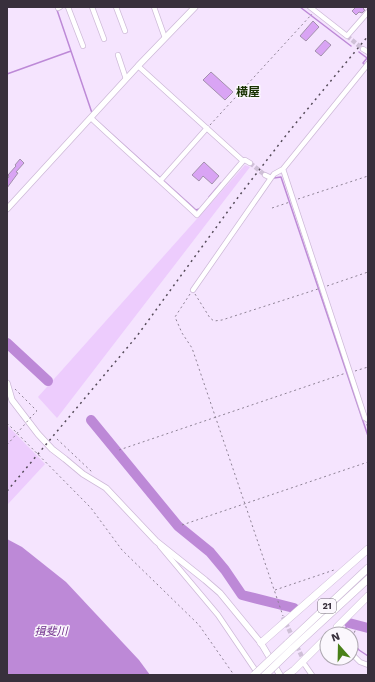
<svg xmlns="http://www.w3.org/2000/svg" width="375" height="682" viewBox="0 0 375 682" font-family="'Work Sans','Noto Sans JP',sans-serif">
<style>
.green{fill:#edccfd}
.water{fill:#bd89d7}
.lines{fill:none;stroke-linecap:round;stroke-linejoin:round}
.stream{stroke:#bd89d7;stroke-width:1.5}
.river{stroke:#bd89d7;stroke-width:10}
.building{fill:#d9a4f4;stroke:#a390ad}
.minor-tunnel{stroke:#cfc0d7;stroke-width:4.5;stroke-dasharray:4.5 2;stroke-linecap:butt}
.minor-casing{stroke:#cebad8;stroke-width:6}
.tertiary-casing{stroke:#cebad8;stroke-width:7}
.trunk-casing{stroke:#cebad8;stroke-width:8}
.path{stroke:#8e8295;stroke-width:1;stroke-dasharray:2 3;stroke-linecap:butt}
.minor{stroke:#fff;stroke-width:4.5}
.tertiary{stroke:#fff;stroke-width:5.5}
.trunk{stroke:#fff;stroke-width:7}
.rail{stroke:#554b59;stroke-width:1.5;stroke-dasharray:2 4;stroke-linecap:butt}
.trunk-bridge-casing{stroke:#cebad8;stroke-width:8;stroke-linecap:butt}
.path-bridge{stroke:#8e8295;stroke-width:1;stroke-dasharray:2 3;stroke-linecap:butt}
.trunk-bridge{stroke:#fff;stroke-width:7}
.labels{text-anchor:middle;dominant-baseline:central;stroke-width:3;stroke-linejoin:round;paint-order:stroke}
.shield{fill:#fbf7fd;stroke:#726c76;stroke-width:1}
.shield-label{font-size:9px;font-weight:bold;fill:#38303c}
.water-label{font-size:11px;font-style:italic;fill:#70308c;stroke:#fbf7fd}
.quarter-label{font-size:12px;font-weight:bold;fill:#193302;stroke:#fbf7fd}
</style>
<rect width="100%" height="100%" fill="#f5e4fe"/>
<path class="green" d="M 245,165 L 250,167 L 57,418 L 38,397 Z
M 7,425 L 45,464 L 8,504 L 7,504 Z"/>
<path class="water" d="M 7,539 L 22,547 L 66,582 L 139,660 L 150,675 L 7,675 Z"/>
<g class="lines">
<path class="stream" d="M 56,7 L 92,113
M 300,7 L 351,46
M 359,52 L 367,58 L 363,63 L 365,65
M 7,74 L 71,51
M 96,120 L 196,210 L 199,209
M 274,178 L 281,177 L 368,436
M 209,197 L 221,183
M 345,634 L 343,631 L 350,623
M 353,643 L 359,650 L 368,656"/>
<path class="river" d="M 7,343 L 48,381
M 91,420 L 178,526 L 210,552 L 225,570 L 242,595 L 294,608
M 349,623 L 368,628"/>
</g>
<path class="building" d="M 354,7 L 365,7 L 363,9 L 365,10 L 362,13 L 359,12 L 356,15 L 352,11 L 355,8 Z
M 313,21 L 319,27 L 306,41 L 300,36 Z
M 325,40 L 331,45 L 321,56 L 315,51 Z
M 211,72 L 233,92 L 225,100 L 203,80 Z
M 20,159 L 24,163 L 16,172 L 18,173 L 7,188 L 7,176 L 8,178 L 9,176 L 8,175 L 16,166 L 15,165 Z
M 204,162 L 219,176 L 212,184 L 203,176 L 199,181 L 192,175 Z"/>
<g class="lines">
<path class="minor-tunnel" d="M 347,36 L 363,49
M 250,163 L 265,175
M 283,617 L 304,661"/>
<g class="minor-casing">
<path id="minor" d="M 68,7 L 83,46
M 92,7 L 104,39
M 116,7 L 125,31
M 154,7 L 165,38
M 310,7 L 347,36 L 368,12
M 58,8 L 60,7
M 363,49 L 368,52
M 118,55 L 126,79
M 138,66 L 243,161 L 245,160 L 250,163
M 91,118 C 126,151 162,182 197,215 L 243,161
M 283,169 L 365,418 L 368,420
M 265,175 L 271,178 L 274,174 L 283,169 L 368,64
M 161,180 L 207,128
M 193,290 L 271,178
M 160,546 L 218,615 L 258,674
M 351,653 L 360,662 L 368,665
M 305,665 L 312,675"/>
</g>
<g class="tertiary-casing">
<path id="tertiary" d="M 7,209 L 138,66 L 195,7
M 7,383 L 12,400 L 38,434 L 52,449 L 65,459 L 83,474 L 106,488 L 156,541 L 205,580 L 220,593 L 261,643 L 280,675"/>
</g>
<g class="trunk-casing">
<path id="trunk" d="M 336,634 L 337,627 L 368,596
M 261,643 L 368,549
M 287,644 L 368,568
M 291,650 L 368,579
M 287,675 L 294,670 L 327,637"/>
</g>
<path class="path" d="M 210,125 L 312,14
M 298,199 L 368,176
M 272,208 L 290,202
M 327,286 L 368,272
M 190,294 L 175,317 L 182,333 L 192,348 L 283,616
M 195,294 L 210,318 L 214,321 L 222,320 L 318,289
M 355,371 L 368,367
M 15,389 L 37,411 L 31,417
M 7,423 L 91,508 L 122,550 L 199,625 L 234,675
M 367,424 L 368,430
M 57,439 L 92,472
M 119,450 L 346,373
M 182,525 L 368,462
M 275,590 L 334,570
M 351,642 L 356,628"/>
<use href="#minor" class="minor"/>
<use href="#tertiary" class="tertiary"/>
<use href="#trunk" class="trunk"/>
<path class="rail" d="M 7,491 L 137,336 L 239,196 L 291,129 L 368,36"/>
<g class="trunk-bridge-casing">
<path id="trunk-bridge" d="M 254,675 L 287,644
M 265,675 L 291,650"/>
</g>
<path class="path-bridge" d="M 7,445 L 31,417"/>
<use href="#trunk-bridge" class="trunk-bridge"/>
</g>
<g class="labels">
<rect class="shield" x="318" y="599" width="18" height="14" rx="3"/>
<g class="shield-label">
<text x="327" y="606">21</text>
</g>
<g class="water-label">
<text x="51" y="631">揖斐川</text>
</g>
<g class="quarter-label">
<text x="248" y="92">横屋</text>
</g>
</g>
<rect width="375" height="682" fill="none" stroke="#38303c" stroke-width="16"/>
<g transform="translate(339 646) rotate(340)"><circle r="19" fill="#fbf7fd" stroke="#ada7b0"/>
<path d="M0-3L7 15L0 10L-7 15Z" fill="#498018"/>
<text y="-6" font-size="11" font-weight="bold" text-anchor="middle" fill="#38303c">N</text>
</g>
</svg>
